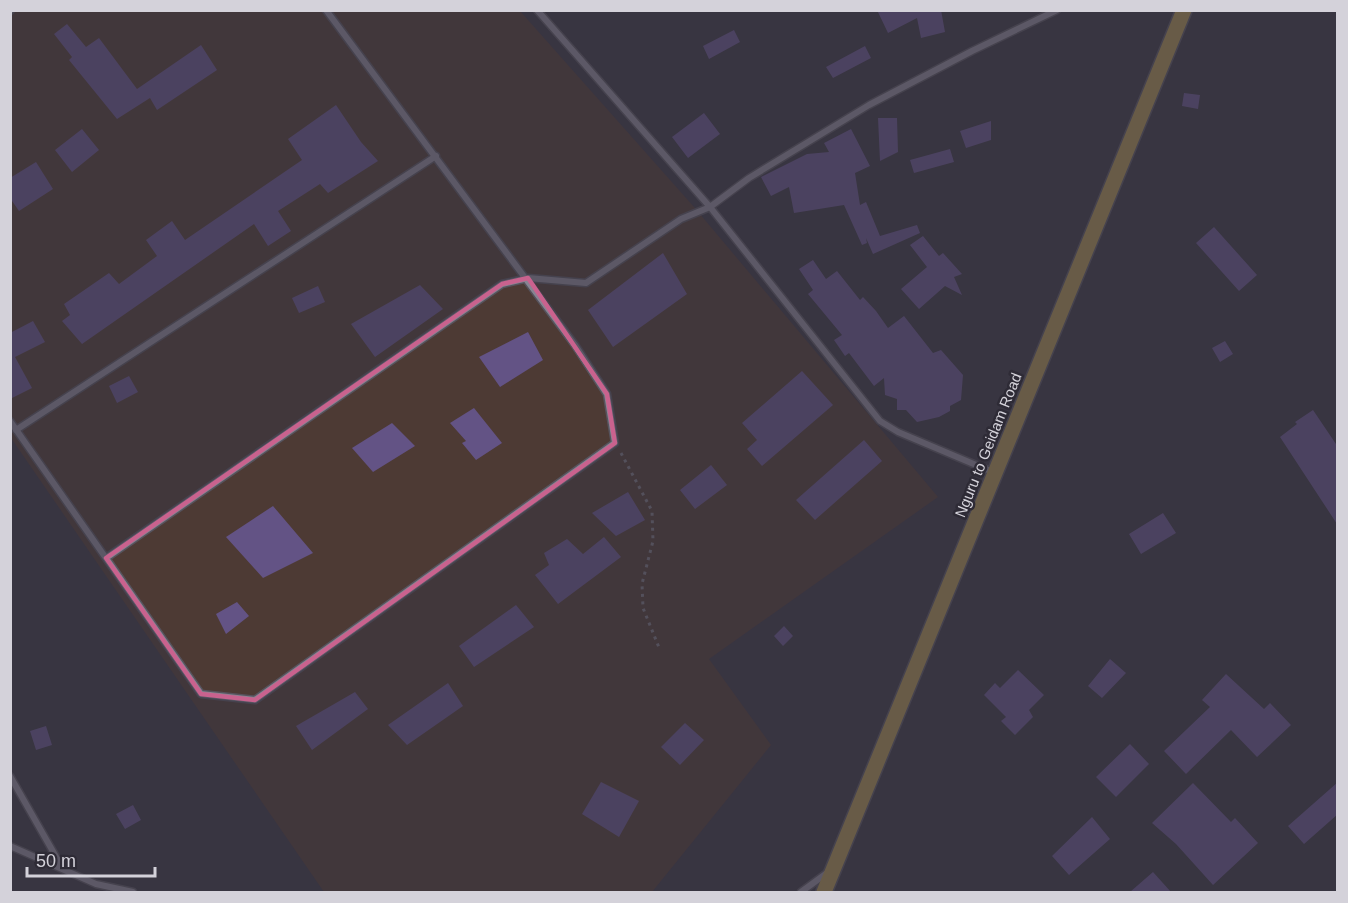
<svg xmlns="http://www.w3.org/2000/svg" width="1348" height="903" viewBox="0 0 1348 903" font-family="Helvetica,sans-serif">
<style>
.medical{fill:#4d3a34}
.building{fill:#635385}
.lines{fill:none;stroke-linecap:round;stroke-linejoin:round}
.street-casing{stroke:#56535d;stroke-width:9}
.primary-casing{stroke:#56535d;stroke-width:18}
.path{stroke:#74717b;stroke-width:3;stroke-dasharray:3 4.5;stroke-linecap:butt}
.street{stroke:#888492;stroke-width:6}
.primary{stroke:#a28b4e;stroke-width:15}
.marked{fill:none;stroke:#c9628e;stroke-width:4.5;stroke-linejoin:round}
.labels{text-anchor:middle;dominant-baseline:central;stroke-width:5;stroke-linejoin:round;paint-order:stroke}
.street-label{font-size:15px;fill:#d4d2da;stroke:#2e2b36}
</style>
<rect width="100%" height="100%" fill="#383541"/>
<path class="medical" d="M 10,11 L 520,11 L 694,207 L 938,497 L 709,659 L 771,745 L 652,892 L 324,892 L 11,438 Z"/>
<path class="building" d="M 877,10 L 941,10 L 945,32 L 921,38 L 917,18 L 888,33 Z
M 67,24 L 86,47 L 99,38 L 137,89 L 201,45 L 217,70 L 157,110 L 150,98 L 117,119 L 69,60 L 72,57 L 54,34 Z
M 734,30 L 740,42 L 709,59 L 703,46 Z
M 865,46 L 871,58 L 833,78 L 826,67 Z
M 1184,93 L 1200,95 L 1198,109 L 1182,106 Z
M 336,105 L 361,142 L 378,161 L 328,193 L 320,184 L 278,211 L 291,231 L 268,246 L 254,224 L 82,344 L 62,321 L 70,315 L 64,304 L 109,273 L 119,284 L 157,256 L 146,240 L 172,221 L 185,240 L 302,160 L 288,139 Z
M 704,113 L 720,134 L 688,158 L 672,137 Z
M 878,118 L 897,118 L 898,152 L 880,161 Z
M 991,121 L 991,140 L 966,148 L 960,131 Z
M 82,129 L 99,150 L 72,172 L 55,150 Z
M 851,129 L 870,166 L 855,173 L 860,205 L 866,202 L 880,236 L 917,225 L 920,233 L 873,254 L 866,238 L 867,243 L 862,245 L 844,205 L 794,213 L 789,187 L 771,196 L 761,177 L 807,154 L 829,152 L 824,143 Z
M 950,149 L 954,162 L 914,173 L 910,160 Z
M 36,162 L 53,189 L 19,211 L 10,198 L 10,178 Z
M 1214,227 L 1257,275 L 1239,291 L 1196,243 Z
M 923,236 L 939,256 L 943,253 L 962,274 L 954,277 L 962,295 L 945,286 L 919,309 L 901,289 L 927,267 L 910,245 Z
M 663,253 L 687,294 L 613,347 L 588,310 Z
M 813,260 L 826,279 L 837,271 L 860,300 L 863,297 L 876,311 L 888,328 L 904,316 L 933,353 L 941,350 L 963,375 L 961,400 L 950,406 L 950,411 L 939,417 L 917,422 L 906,410 L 897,410 L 897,399 L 885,395 L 884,378 L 874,386 L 849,353 L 845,356 L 834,340 L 842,335 L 808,294 L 813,290 L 799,269 Z
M 420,285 L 443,309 L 375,357 L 351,324 Z
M 318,286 L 325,302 L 299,313 L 292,298 Z
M 33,321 L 45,342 L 15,357 L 32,388 L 10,399 L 10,333 Z
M 528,332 L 543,360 L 500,387 L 479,357 Z
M 1225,341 L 1233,354 L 1220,362 L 1212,348 Z
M 802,371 L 833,405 L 762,466 L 747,449 L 757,440 L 742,423 Z
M 129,376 L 138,392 L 117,403 L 109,386 Z
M 474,408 L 502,443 L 476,460 L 462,443 L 466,441 L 450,423 Z
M 1313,410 L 1338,447 L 1337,524 L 1280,437 L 1297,424 L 1295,422 Z
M 392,423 L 415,446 L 373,472 L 352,448 Z
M 864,440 L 882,461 L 815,520 L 796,500 Z
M 711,465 L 727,485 L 695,509 L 680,490 Z
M 628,492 L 645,520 L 616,536 L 592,513 Z
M 273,506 L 313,553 L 263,578 L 226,537 Z
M 1163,513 L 1176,533 L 1141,554 L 1129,534 Z
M 604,537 L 621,557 L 558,604 L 535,575 L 549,565 L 544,553 L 567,539 L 583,554 Z
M 237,602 L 249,616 L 226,634 L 216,614 Z
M 516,605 L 534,627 L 474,667 L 459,646 Z
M 784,626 L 793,636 L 783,646 L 774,636 Z
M 1110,659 L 1126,673 L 1102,698 L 1088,686 Z
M 1018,670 L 1044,695 L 1029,710 L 1033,717 L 1015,735 L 1001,721 L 1006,717 L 984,695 L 995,683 L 1000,688 Z
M 1226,674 L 1264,709 L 1270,703 L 1291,725 L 1257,757 L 1231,730 L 1186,774 L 1164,751 L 1210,707 L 1202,700 Z
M 448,683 L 463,706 L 407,745 L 388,725 Z
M 355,692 L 368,709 L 312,750 L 296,726 Z
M 685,723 L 704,740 L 680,765 L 661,747 Z
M 46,726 L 52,745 L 36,750 L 30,731 Z
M 1130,744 L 1149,764 L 1116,797 L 1096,777 Z
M 601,782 L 639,801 L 619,837 L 582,814 Z
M 1338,782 L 1338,814 L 1304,844 L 1288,826 Z
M 1193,783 L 1231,822 L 1235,818 L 1258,843 L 1213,885 L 1176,844 L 1152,823 Z
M 133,805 L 141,820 L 125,829 L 116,814 Z
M 1092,817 L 1110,839 L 1069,875 L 1052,856 Z
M 1153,872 L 1171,892 L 1130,892 Z"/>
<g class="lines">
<g class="street-casing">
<path id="street" d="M 537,10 L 710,207 L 880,421 L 898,432 L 995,473
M 10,11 L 11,10
M 10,421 L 201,694 L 255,700 L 615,443 L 607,394 L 575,345 L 326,10
M 16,430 L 436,156
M 106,558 L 502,284 L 528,278 L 586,283 L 681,219 L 710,207 L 749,178 L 869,105 L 972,51 L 1057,10
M 10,776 L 63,869
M 10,846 L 96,884 L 133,892
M 801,892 L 827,873"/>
</g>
<g class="primary-casing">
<path id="primary" d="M 824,892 L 1184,10"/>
</g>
<path class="path" d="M 621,453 L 652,511 L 653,541 L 642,584 L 643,608 L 660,650"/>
<use href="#street" class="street"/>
<use href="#primary" class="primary"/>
</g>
<path d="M0 0H1348V903H0ZM 528,278 L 607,394 L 615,443 L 255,700 L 201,694 L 106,558 L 502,284 Z" fill="#383541" fill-opacity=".55" fill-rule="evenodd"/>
<path class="marked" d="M 528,278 L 607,394 L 615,443 L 255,700 L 201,694 L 106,558 L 502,284 Z"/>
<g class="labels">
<g class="street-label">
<text transform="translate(988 445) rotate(-68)">Nguru to Geidam Road</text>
</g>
</g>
<rect width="1348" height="903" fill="none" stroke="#d4d2da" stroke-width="24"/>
<path d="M27 867v9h128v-9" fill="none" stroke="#d4d2da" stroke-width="3"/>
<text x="36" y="867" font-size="18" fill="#d4d2da" stroke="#2e2b36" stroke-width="4.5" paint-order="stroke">50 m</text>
</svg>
